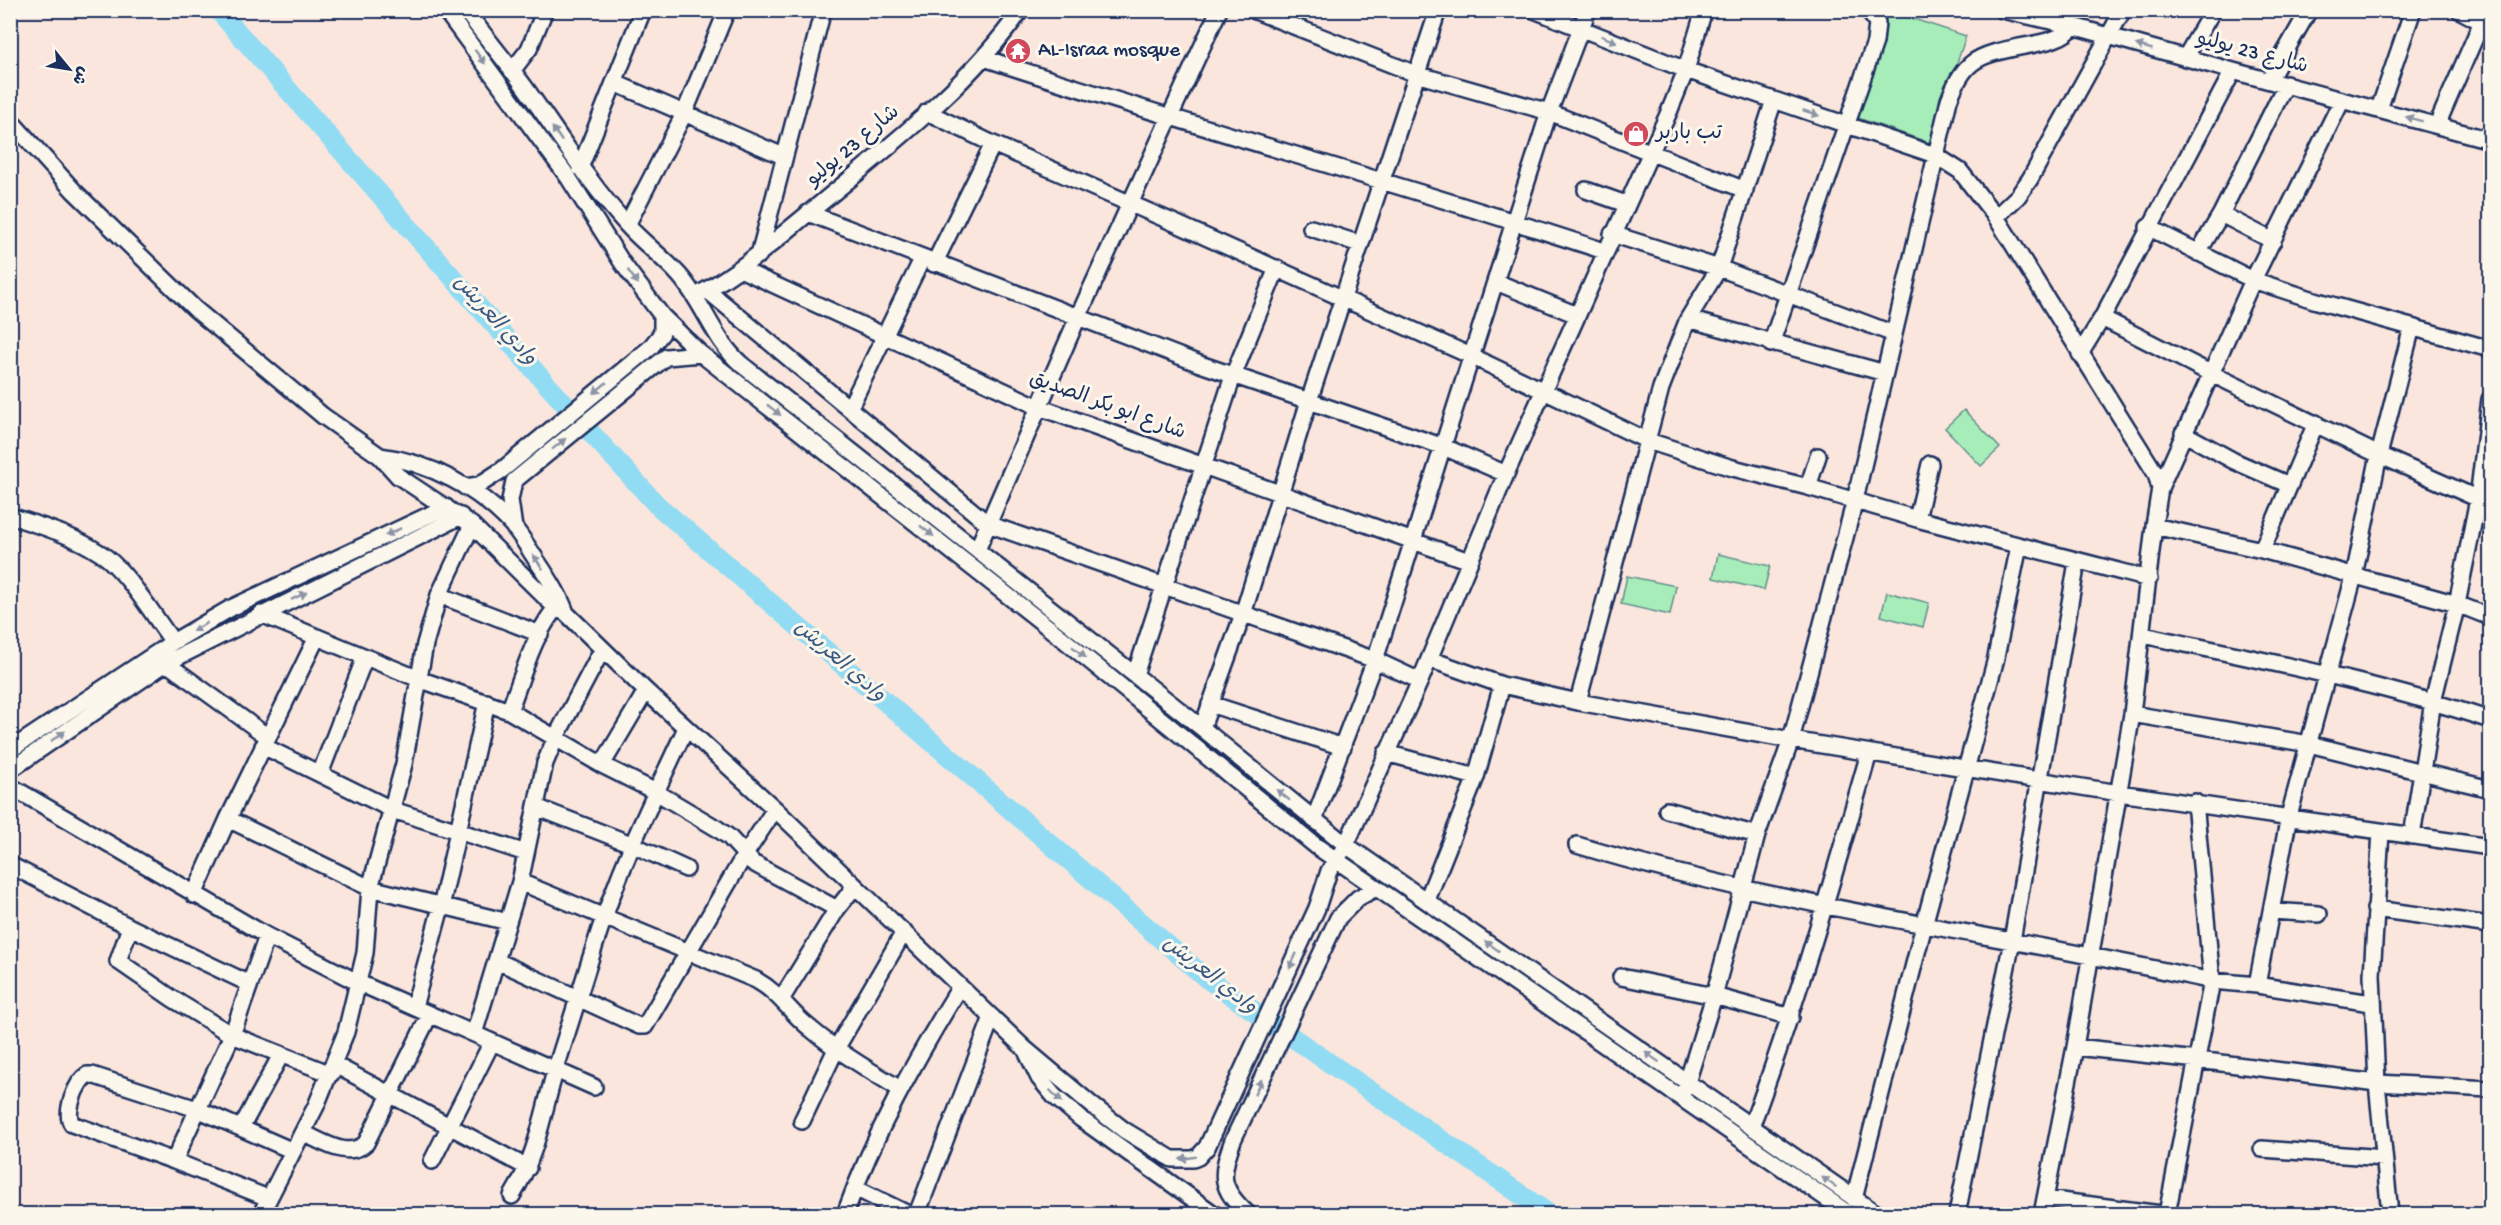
<svg xmlns="http://www.w3.org/2000/svg" width="2501" height="1225" viewBox="0 0 2501 1225" font-family="'Gochi Hand','Playpen Sans Arabic',sans-serif">
<style>
.garden{fill:#a7edb9;stroke:#618e8c;stroke-width:1.5}
.lines{fill:none;stroke-linecap:round;stroke-linejoin:round}
.river{stroke:#92dcf3;stroke-width:20}
.minor-casing{stroke:#1b2f5e;stroke-width:20}
.minor{stroke:#fbf7ec;stroke-width:15}
.oneway{fill:#8b93a5}
.labels{text-anchor:middle;dominant-baseline:central;stroke-width:6;stroke-linejoin:round;paint-order:stroke}
.poi-label{font-size:21px;fill:#1b2f5e;stroke:#fbf7ec;text-anchor:start}
.street-label{font-size:21px;fill:#1b2f5e;stroke:#fbf7ec}
.water-label{font-size:22px;font-style:italic;fill:#395a83;stroke:#fbf7ec}
</style>
<rect width="100%" height="100%" fill="#fbe6dd"/>
<filter id="ink" filterUnits="userSpaceOnUse"><feTurbulence type="fractalNoise" baseFrequency=".0167" numOctaves="2"/><feDisplacementMap in="SourceGraphic" scale="12" xChannelSelector="R" yChannelSelector="G"/><feConvolveMatrix kernelMatrix="1 2 1 2 8 2 1 2 1" color-interpolation-filters="sRGB"/></filter>
<g filter="url(#ink)">
<path class="garden" d="M 1889,11 L 1966,36 L 1930,143 L 1852,116 Z
M 1964,410 L 2000,448 L 1981,466 L 1945,428 Z
M 1718,554 L 1770,566 L 1764,590 L 1713,578 Z
M 1627,576 L 1676,586 L 1670,615 L 1621,604 Z
M 1887,592 L 1929,603 L 1923,627 L 1881,616 Z"/>
<g class="lines">
<path class="river" d="M 218,10 L 541,378 L 657,505 L 1206,978 L 1549,1214"/>
<g class="minor-casing">
<path id="minor" d="M 445,10 L 568,177 L 623,264 L 662,316 L 701,354 L 1063,639 L 1316,846 L 1849,1214
M 465,10 C 484,35 505,60 524,86 C 558,133 588,182 627,225 C 643,243 663,257 679,275 C 704,303 713,339 741,364 L 1202,728 L 1346,845 L 1877,1214
M 1253,10 L 1416,74 L 1549,112 L 1745,190
M 1534,10 L 1686,70 L 1935,155 L 1960,171 L 1996,217 L 2156,474 L 2160,488 L 2154,526 L 2132,714 L 2075,1047 L 2042,1214
M 2002,10 L 2073,26 L 2233,71 L 2490,140
M 2459,10 L 2482,22
M 984,58 C 1189,126 1399,183 1604,251
M 2185,58 L 2213,10
M 512,71 L 529,49 L 545,10
M 2269,80 L 2309,10
M 615,83 L 783,156
M 2379,109 L 2413,10
M 927,112 L 993,144 L 1177,224 L 1471,356 L 1648,441 L 1729,467 L 1808,487 L 1917,519 L 2149,579
M 10,120 L 74,191 L 195,309 L 323,416 L 380,456 L 398,476 L 472,525 L 556,608 L 566,613 L 646,691 L 775,809 L 1024,1048 L 1093,1106 L 1124,1130 L 1172,1159 L 1193,1159 L 1198,1157 L 1207,1147 L 1317,908 L 1329,871 L 1346,845 L 1420,681 L 1506,474 L 1669,112 L 1686,70 L 1704,10
M 2437,125 L 2487,10
M 580,168 L 643,10
M 1586,190 L 1626,204
M 808,213 L 1200,364 L 1444,447 L 1506,474
M 2221,214 L 2273,241
M 1996,217 L 2018,196 L 2030,179 L 2123,10
M 627,225 L 684,114 L 727,10
M 2148,227 L 2253,280 L 2314,300 L 2490,349
M 1311,228 L 1360,244
M 1612,234 L 1719,268 L 1894,334
M 2198,253 L 2221,214 L 2286,84
M 759,255 L 823,10
M 934,264 L 993,144
M 740,269 L 1039,407 L 1469,561
M 1496,282 L 1577,315
M 707,290 L 988,524 L 1375,660 L 1420,681
M 701,293 C 745,269 782,234 821,203 C 891,145 968,86 1021,10
M 2102,318 L 2210,373 L 2379,455 L 2490,504
M 1688,319 L 1885,373
M 1771,344 L 1875,42 L 1877,23 L 1868,10
M 2080,354 L 2102,318 L 2233,71
M 850,407 L 922,259
M 2183,433 L 2234,461 L 2289,485
M 380,456 C 429,462 480,489 513,526 C 522,537 529,549 537,561 C 548,577 560,595 566,613
M 465,487 L 479,485 L 502,470 L 650,348 L 662,333 L 662,316
M 1808,487 L 1818,456
M 2160,488 L 2253,280 L 2342,100
M 10,516 C 41,526 73,535 100,553 C 125,568 155,618 173,642
M 1917,519 L 1930,464
M 2154,526 L 2262,550 L 2457,604 L 2490,617
M 514,528 L 510,500 L 514,481 L 666,357 L 701,354
M 977,550 L 1078,317 L 1219,10
M 2262,550 L 2316,423
M 439,595 L 540,634
M 261,614 L 419,679 L 509,711 L 602,765 L 656,792 L 718,829 L 729,837 L 753,863 L 837,909
M 2143,635 C 2259,660 2377,682 2490,720
M 1429,659 L 1502,685 L 1578,702 L 1791,740 L 2119,793 L 2490,847
M 166,663 L 268,737
M 1135,675 L 1233,376 L 1277,268
M 1578,702 L 1661,388 L 1688,319 L 1719,268 L 1774,100
M 1210,704 L 1343,747
M 509,711 C 523,676 534,630 561,602
M 2132,714 L 2309,744 L 2490,789
M 1202,728 L 1243,614 L 1309,401 L 1438,10
M 263,746 L 393,810 L 526,853
M 10,750 L 173,642 L 231,608 L 446,507
M 1386,753 L 1476,777
M 602,765 L 646,691
M 10,770 L 166,663 L 461,516
M 320,774 L 365,657
M 10,786 L 267,936 L 359,983 L 594,1087
M 536,807 L 631,844 L 686,869
M 1667,810 L 1757,835
M 228,819 L 370,888 L 508,922
M 1314,820 L 1375,660 L 1549,112 L 1588,10
M 2381,832 L 2372,975 L 2377,1083 L 2490,1089
M 2412,836 L 2433,701 L 2457,604 L 2478,499 L 2490,399
M 1577,845 C 1784,908 2001,934 2212,981 L 2257,985 L 2371,1003
M 10,865 L 130,927 L 250,984
M 520,882 L 756,980 C 781,994 789,1012 811,1029 C 838,1052 869,1070 900,1089
M 194,895 L 228,819 L 317,637
M 1427,900 L 1476,777 L 1502,685
M 2375,909 L 2490,925
M 2271,911 L 2319,914
M 130,927 L 118,961 L 173,999 L 232,1035 L 331,1074
M 267,936 L 232,1035 L 174,1161 L 268,1198
M 497,961 L 639,1026 L 645,1026 L 744,856 L 775,809
M 1621,977 L 1714,996 L 1791,1017
M 2257,985 L 2289,816 L 2354,576 L 2379,455 L 2412,327
M 782,998 L 837,909 L 855,886
M 414,1007 L 441,907 L 487,702
M 474,1034 L 520,882 L 545,763 L 556,737 L 602,650
M 2075,1047 L 2198,1060 L 2377,1083 L 2390,1214
M 1027,1053 L 1039,1078 L 1054,1096 L 1081,1119 L 1214,1214
M 335,1065 L 528,1168
M 1685,1089 L 1714,996 L 1757,835 L 1791,740 L 1855,500 L 1949,100 C 1954,87 1960,73 1971,64 C 1995,43 2060,49 2073,26
M 802,1121 L 836,1049 L 904,932
M 1751,1127 C 1797,1004 1833,879 1869,753
M 241,1128 L 281,1055
M 303,1133 C 322,1141 348,1160 366,1143 L 430,1014
M 2262,1149 L 2384,1158
M 174,1161 L 72,1124 C 64,1113 76,1082 87,1075 L 92,1075 L 197,1109 L 293,1151
M 432,1161 L 492,1042
M 855,1188 L 908,1214
M 512,1196 C 537,1156 543,1112 556,1068 C 568,1030 580,992 592,954 C 616,875 651,802 686,728
M 1854,1199 L 1924,925 L 1995,662 L 2019,546
M 2045,1199 L 2161,1214
M 261,1214 L 316,1106 L 346,1032 L 365,953 L 370,888 L 404,764 L 425,644 L 439,595 L 472,525
M 845,1214 C 874,1134 915,1060 960,987
M 917,1214 L 992,1017
M 1248,1214 C 1219,1188 1220,1175 1233,1140 L 1338,918 L 1358,898 L 1376,888
M 1957,1214 L 2012,941 L 2077,562
M 2167,1214 L 2212,981 L 2195,802"/>
</g>
<use href="#minor" class="minor"/>
</g>
<defs><path id="oneway-solid" d="M-6-.8H1V-3.2L6.5 0L1 3.2V.8H-6Z" transform="scale(1.5)"/></defs>
<g class="oneway">
<use href="#oneway-solid" transform="translate(1609 39) rotate(22)"/>
<use href="#oneway-solid" transform="translate(2144 47) rotate(-164)"/>
<use href="#oneway-solid" transform="translate(480 57) rotate(53)"/>
<use href="#oneway-solid" transform="translate(1811 113) rotate(19)"/>
<use href="#oneway-solid" transform="translate(2414 119) rotate(-165)"/>
<use href="#oneway-solid" transform="translate(557 134) rotate(-124)"/>
<use href="#oneway-solid" transform="translate(633 277) rotate(53)"/>
<use href="#oneway-solid" transform="translate(600 388) rotate(140)"/>
<use href="#oneway-solid" transform="translate(774 410) rotate(38)"/>
<use href="#oneway-solid" transform="translate(559 444) rotate(-39)"/>
<use href="#oneway-solid" transform="translate(927 531) rotate(38)"/>
<use href="#oneway-solid" transform="translate(393 532) rotate(155)"/>
<use href="#oneway-solid" transform="translate(538 562) rotate(-125)"/>
<use href="#oneway-solid" transform="translate(299 596) rotate(-26)"/>
<use href="#oneway-solid" transform="translate(200 627) rotate(149)"/>
<use href="#oneway-solid" transform="translate(1079 652) rotate(39)"/>
<use href="#oneway-solid" transform="translate(58 736) rotate(-35)"/>
<use href="#oneway-solid" transform="translate(1283 795) rotate(-141)"/>
<use href="#oneway-solid" transform="translate(1492 946) rotate(-145)"/>
<use href="#oneway-solid" transform="translate(1293 961) rotate(115)"/>
<use href="#oneway-solid" transform="translate(1652 1057) rotate(-145)"/>
<use href="#oneway-solid" transform="translate(1258 1087) rotate(-65)"/>
<use href="#oneway-solid" transform="translate(1056 1096) rotate(44)"/>
<use href="#oneway-solid" transform="translate(1188 1158) rotate(171)"/>
<use href="#oneway-solid" transform="translate(1829 1182) rotate(-145)"/>
</g>
</g>
<defs>
<g id="temple-disc" transform="scale(1.35)"><circle r="9.5" fill="#d1495b" stroke="#fbf7ec"/><path d="M0-6L5-2H3V0L6.5 2.5H4V6H1.5V3h-3V6H-4V2.5H-6.5L-3 0V-2H-5Z" fill="#fff"/></g>
<g id="shop-disc" transform="scale(1.35)"><circle r="9.5" fill="#d1495b" stroke="#fbf7ec"/><path d="M-5-2.5h2.3a2.7 3.5 0 0 1 5.4 0H5L5.5 6h-11ZM-1.5-2.5h3a1.5 2.3 0 0 0-3 0Z" fill="#fff"/></g>
</defs>
<g fill-rule="evenodd">
<use href="#temple-disc" x="1018" y="51"/>
<use href="#shop-disc" x="1636" y="134"/>
</g>
<g class="labels">
<g class="poi-label">
<text x="1038" y="51">AL-Israa mosque</text>
<text x="1656" y="134">تب باربر</text>
</g>
<g class="street-label">
<text transform="translate(2252 54) rotate(15)">شارع 23 يوليو</text>
<text transform="translate(854 147) rotate(-40)">شارع 23 يوليو</text>
<text transform="translate(1107 407) rotate(20)">شارع ابو بكر الصديق</text>
</g>
<g class="water-label">
<text transform="translate(494 321) rotate(48)">وادي العريش</text>
<text transform="translate(839 662) rotate(41)">وادي العريش</text>
<text transform="translate(1209 976) rotate(38)">وادي العريش</text>
</g>
</g>
<rect width="2501" height="1225" fill="none" stroke="#fbf7ec" stroke-width="36"/>
<rect x="18" y="18" width="2465" height="1189" fill="none" stroke="#1b2f5e" stroke-width="2" filter="url(#ink)"/>
<g transform="translate(69 69) rotate(120)" stroke="#fbf7ec" stroke-width="4.5" paint-order="stroke">
<path d="M0-4.5L10 22L0 15L-10 22Z" fill="#1b2f5e"/>
<text y="-9" font-size="16" font-weight="bold" text-anchor="middle" fill="#1b2f5e">ش</text>
</g>
</svg>
